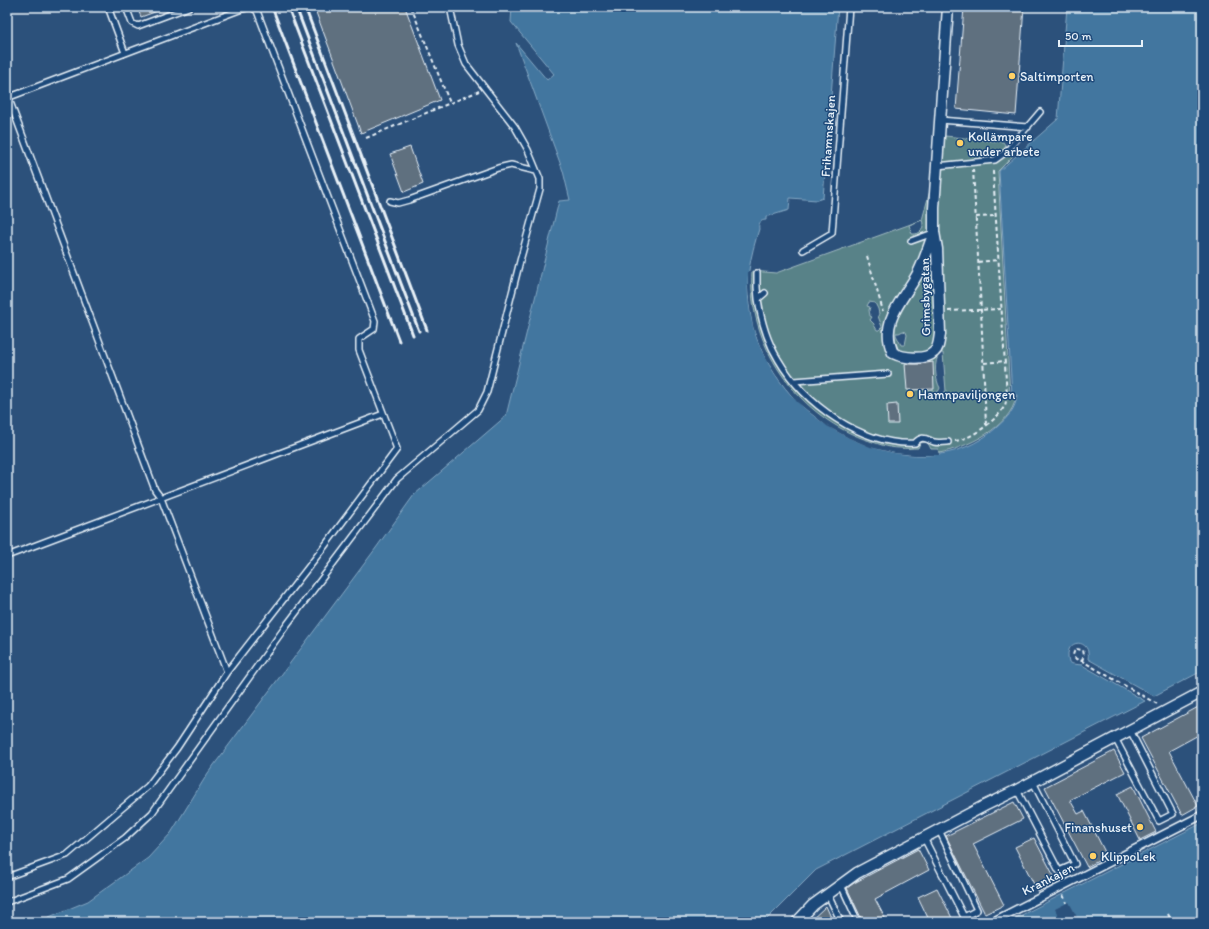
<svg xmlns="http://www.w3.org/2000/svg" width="1209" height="929" viewBox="0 0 1209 929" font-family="Itim,sans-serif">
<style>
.green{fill:#598288;stroke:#a0bac0;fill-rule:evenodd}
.water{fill:#42769f;stroke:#84a7c3}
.pier{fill:#2c517b}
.building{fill:#5f6f7f;stroke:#e8f1f8}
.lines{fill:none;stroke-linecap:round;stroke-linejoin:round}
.service-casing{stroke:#e8f1f8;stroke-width:8}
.pedestrian-casing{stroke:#e8f1f8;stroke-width:10}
.minor-casing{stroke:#e8f1f8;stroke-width:13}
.path{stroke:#e8f1f8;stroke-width:2;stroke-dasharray:4 3;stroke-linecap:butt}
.service{stroke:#1f4a7a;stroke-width:5}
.pedestrian{stroke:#1f4a7a;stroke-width:7}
.minor{stroke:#1f4a7a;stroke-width:10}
.rail{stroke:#e8f1f8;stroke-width:3}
.poi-dot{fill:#ffd166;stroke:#1f4a7a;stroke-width:1.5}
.labels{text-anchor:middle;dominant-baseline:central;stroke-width:3;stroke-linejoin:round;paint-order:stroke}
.poi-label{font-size:13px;fill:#e8f1f8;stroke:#1f4a7a;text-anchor:start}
.street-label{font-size:13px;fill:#e8f1f8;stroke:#1f4a7a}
</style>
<rect width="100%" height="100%" fill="#2c517b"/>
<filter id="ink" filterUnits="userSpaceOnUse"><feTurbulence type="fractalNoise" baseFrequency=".025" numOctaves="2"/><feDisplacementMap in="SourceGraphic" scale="8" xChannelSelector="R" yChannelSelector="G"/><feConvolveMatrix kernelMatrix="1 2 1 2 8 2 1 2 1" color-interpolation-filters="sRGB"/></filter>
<g filter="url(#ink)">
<path class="green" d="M 945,136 L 1003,142 L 1013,156 L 998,171 L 1010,397 L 1016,397 C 1011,427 966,448 939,453 L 938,449 L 931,449 L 929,445 L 926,442 L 920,443 L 918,448 C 912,448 906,449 900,448 C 888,448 876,443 864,439 C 796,414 747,344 752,271 L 776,273 L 922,220 ZM 922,220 C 925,228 921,235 912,234 L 909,225 ZM 869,302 L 875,303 L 878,309 L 879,314 L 878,316 L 882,327 L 879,330 L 877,330 L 874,325 L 874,324 L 870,320 L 872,317 L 870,316 L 869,310 L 870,307 L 867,306 ZM 903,331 L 906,332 L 907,335 L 905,345 L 901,345 L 896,335 L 896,333 L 899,333 ZM 940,353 L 943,353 L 946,391 L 941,395 L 934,395 L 934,392 L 938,392 L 940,388 C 935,379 933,361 940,353 Z"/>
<path class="water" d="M 512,7 L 838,7 L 823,198 L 817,200 L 790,198 L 789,210 L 766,217 L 766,220 C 760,220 758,224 759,229 C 755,242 751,256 749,270 C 746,291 750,319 757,339 C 766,362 780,385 798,402 C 848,451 940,480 997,427 C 1007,418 1016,409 1017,395 L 1012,395 L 999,171 L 1058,119 L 1067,7 L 1202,7 L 1202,671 L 1154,696 L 1088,659 C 1092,637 1062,638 1069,662 L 1073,664 L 1082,665 L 1145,701 L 816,870 L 764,922 L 37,922 L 88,901 L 148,858 L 171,833 L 208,773 L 376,548 L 414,495 L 506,416 L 559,201 L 570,200 L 563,171 L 516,43 L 547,80 L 554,74 L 511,22 Z
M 1202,823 L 1202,922 L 1008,922 Z"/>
<path class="pier" d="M 748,271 L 750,271 L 752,307 L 759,337 L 766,354 L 777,374 L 799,401 L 828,425 L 850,436 L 871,445 L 895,451 L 924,454 L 928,453 L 939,453 L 939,455 L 915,455 L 895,453 L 870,447 L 849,438 L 827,426 L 797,402 L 776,375 L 764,355 L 757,338 L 753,326 L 750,308 L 748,288 Z
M 1069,902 L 1078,919 L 1072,922 L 1061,922 L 1055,909 Z"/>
<path class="building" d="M 137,7 L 166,7 L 166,8 L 141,17 Z
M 314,7 L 405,7 L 440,100 L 361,133 Z
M 964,7 L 1024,7 L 1016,115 L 956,109 Z
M 410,147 L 423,184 L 404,192 L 390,154 Z
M 933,362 L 934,389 L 907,390 L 905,364 L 920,364 Z
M 897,404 L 898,424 L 888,424 L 887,405 Z
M 1202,705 L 1202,733 L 1169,751 L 1198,806 L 1182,815 L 1141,738 Z
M 1114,751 L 1125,772 L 1070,800 L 1078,814 L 1084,811 L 1107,856 L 1087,867 L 1045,787 Z
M 1133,786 L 1156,832 L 1140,840 L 1117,794 Z
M 1014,802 L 1023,819 L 973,844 L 1004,905 L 985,914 L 946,836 Z
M 1034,838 L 1057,882 L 1038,892 L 1015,847 Z
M 918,849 L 929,870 L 875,899 L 887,922 L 863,922 L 847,888 L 854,883 Z
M 937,888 L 954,922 L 930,922 L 918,897 Z
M 826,906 L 833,922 L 809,922 Z"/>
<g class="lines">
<g class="service-casing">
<path id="service" d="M 108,7 L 125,53
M 126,7 L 132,23 L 138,26 L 189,7
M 7,94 L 155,490 L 161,498 L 227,672
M 7,98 L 242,9 L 251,7 L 257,11 L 375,321 L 374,329 L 359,339 L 359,350 L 397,449 L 324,547 L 227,672 L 177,748 L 148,786 L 67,855 L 7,877
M 940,120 L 1028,127
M 937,166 L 995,160 L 1006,152 L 1040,112
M 390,201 L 398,203 L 409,200 L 498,168 L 511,165 L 536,171
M 911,241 L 933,233
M 803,250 L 832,233 L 849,7
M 757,273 L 757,287 L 758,299
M 765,293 L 758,299 C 761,320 767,341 778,359 C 804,404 862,446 915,443 C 922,435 926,439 934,442 C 938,443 944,442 948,442
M 794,381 L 888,374
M 7,556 L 383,414
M 1115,738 L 1159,821 L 1173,814 L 1130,730
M 1017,790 L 1059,871 L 1075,864 L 1033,782
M 924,838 L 964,917 L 977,910 L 939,830
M 841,885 L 858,922
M 828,895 L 841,922
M 7,902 L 68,879 L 125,838 L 152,813 L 286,626 L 397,479 L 478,410 L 487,392 L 520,261 L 540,189 L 540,179 L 528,150 L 515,127 L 466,64 L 458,45 L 450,7"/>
</g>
<g class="pedestrian-casing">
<path id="pedestrian" d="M 992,922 L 1202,815"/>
</g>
<g class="minor-casing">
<path id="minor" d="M 934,232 C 929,246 924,262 917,275 C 902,301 879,322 893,353 C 903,358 925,361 934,352 C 939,348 939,340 940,334 L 937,249 L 934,232 L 934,208 L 948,7
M 797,922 L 813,905 L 857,873 L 984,806 L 1017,790 L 1202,692"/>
</g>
<path class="path" d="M 411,7 L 450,103
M 366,138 L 479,91
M 973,169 L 981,310 L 986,425
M 976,217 L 996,216
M 867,256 L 883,311
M 978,262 L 998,260
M 948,311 L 1001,309
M 984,363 L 1005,361
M 955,441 C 971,439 996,421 1004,407 C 1006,404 1006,400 1007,397 L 993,172 L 994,168
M 1082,661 L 1084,655 L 1083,650 L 1076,649 L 1074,652 L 1073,655 L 1076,659 L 1082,661 L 1157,704
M 1201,734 L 1202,734
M 1063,895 L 1067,903
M 1168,914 L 1172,922"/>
<use href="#service" class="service"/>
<use href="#pedestrian" class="pedestrian"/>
<use href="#minor" class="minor"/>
<path class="rail" d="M 272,7 L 399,341
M 288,7 L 413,335
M 296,7 L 419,331
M 305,7 L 427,330"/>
</g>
</g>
<g class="poi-dot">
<circle cx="1012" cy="76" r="4"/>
<circle cx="960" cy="143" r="4"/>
<circle cx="910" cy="394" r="4"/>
<circle cx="1140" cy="827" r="4"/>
<circle cx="1093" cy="856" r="4"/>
</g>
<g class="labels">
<g class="poi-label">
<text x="1020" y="76">Saltimporten</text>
<text x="968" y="136">Kollämpare<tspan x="968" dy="15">under arbete</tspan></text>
<text x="918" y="394">Hamnpaviljongen</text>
<text x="1132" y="827" text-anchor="end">Finanshuset</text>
<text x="1101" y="856">KlippoLek</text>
</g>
<g class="street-label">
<text transform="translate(828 136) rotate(-86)">Frihamnskajen</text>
<text transform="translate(925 297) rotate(-91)">Grimsbygatan</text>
<text transform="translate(1048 879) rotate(-27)">Krankajen</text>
</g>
</g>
<rect width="1209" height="929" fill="none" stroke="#1f4a7a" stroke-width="24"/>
<rect x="12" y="12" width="1185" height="905" fill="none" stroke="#e8f1f8" stroke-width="1.5" filter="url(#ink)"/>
<path d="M1059 40v6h83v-6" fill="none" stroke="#e8f1f8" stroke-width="2"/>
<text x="1065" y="40" font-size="12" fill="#e8f1f8" stroke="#1f4a7a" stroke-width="3" paint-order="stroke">50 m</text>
</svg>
